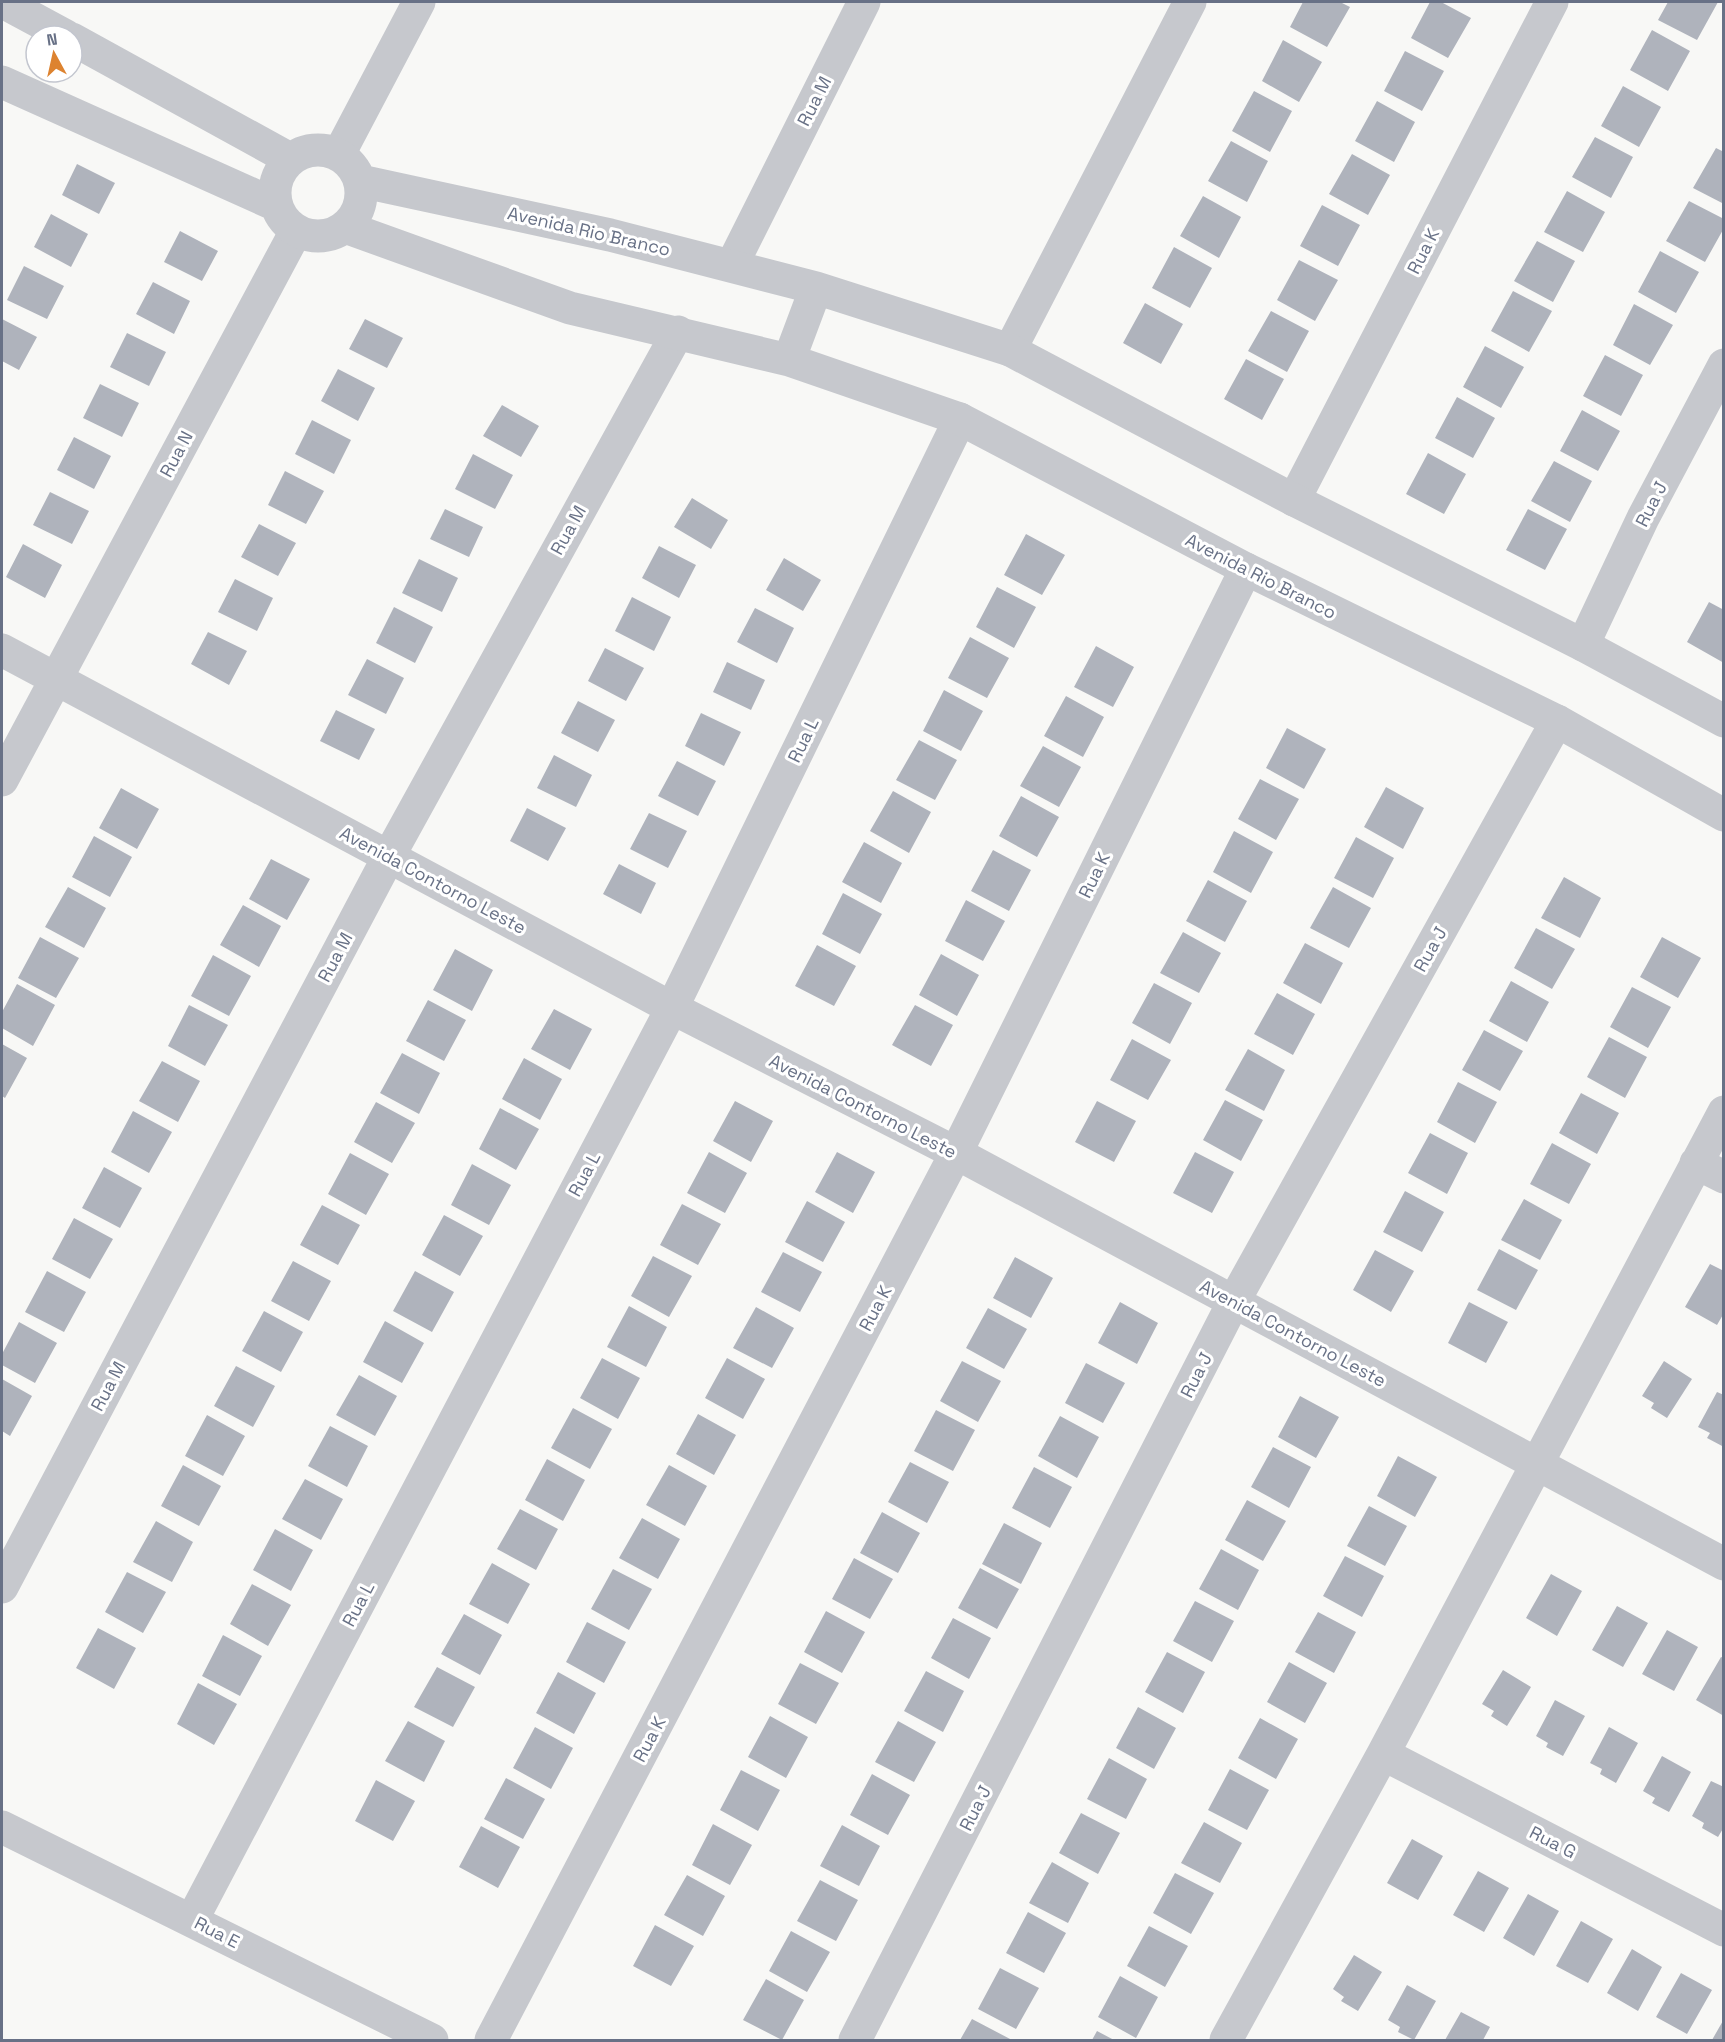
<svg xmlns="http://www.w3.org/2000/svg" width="1725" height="2042" viewBox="0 0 1725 2042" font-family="'Space Grotesk',sans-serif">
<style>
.building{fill:#afb3bc}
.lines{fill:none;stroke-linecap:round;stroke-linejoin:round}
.minor{stroke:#c6c8cd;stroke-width:33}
.tertiary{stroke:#c6c8cd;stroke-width:33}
.labels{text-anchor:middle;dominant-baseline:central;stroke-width:6;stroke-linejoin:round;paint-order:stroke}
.street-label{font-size:18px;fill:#687186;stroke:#fff}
</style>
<rect width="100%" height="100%" fill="#f8f8f6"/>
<path class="building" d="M 1303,2 L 1340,2 L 1350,7 L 1327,47 L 1290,27 Z
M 1430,2 L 1441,2 L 1471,18 L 1448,58 L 1411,38 Z
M 1668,2 L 1718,2 L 1697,40 L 1658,20 Z
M 1652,30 L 1690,51 L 1668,91 L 1630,70 Z
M 1283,40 L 1322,62 L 1299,102 L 1262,81 Z
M 1405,51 L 1444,71 L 1422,111 L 1384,91 Z
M 1623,86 L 1661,107 L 1639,147 L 1601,126 Z
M 1254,91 L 1292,111 L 1270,152 L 1232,131 Z
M 1377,101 L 1415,122 L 1394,162 L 1355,141 Z
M 1595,137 L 1633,157 L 1611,198 L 1572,177 Z
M 1231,141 L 1268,161 L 1247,202 L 1208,181 Z
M 1716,148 L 1724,152 L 1724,204 L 1693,188 Z
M 1352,154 L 1390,175 L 1368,215 L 1329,194 Z
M 77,164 L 115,183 L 99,214 L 62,195 Z
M 1567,191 L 1605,212 L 1583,252 L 1544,232 Z
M 1203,196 L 1241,217 L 1219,258 L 1180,236 Z
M 1689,201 L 1724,219 L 1724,228 L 1705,262 L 1666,241 Z
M 1322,205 L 1360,225 L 1338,266 L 1300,246 Z
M 51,214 L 88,234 L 71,267 L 34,247 Z
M 180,231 L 218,251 L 202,281 L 164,262 Z
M 1537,241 L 1575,261 L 1553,302 L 1514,281 Z
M 1174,247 L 1212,268 L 1190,308 L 1152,288 Z
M 1660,251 L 1699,272 L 1676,313 L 1638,292 Z
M 1299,260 L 1338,280 L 1315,321 L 1277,300 Z
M 24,266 L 64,286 L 47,319 L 7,300 Z
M 153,282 L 190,301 L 174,334 L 136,314 Z
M 1513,291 L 1552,311 L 1529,352 L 1491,331 Z
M 1145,303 L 1183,324 L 1161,364 L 1123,343 Z
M 1634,304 L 1673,325 L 1650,365 L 1613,345 Z
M 1271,311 L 1309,331 L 1287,372 L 1248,351 Z
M 2,319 L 37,337 L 19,370 L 2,361 Z
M 365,319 L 403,338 L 387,368 L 349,349 Z
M 127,333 L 166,352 L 149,386 L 110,367 Z
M 1485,346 L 1524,367 L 1501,408 L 1463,387 Z
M 1605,355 L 1643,375 L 1621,416 L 1583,396 Z
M 1246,359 L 1284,379 L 1262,420 L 1224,399 Z
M 338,369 L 375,388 L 358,421 L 321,401 Z
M 100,384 L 139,403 L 122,437 L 83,418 Z
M 1457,397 L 1495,418 L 1473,458 L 1435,438 Z
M 502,405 L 539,426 L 521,457 L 483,436 Z
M 1582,410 L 1620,431 L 1598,471 L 1560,451 Z
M 312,420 L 351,440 L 334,474 L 295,454 Z
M 74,437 L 111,456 L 94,489 L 57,470 Z
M 1428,453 L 1466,474 L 1444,514 L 1406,494 Z
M 473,454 L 513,475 L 495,509 L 455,489 Z
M 1554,461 L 1592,481 L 1570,522 L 1531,501 Z
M 285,471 L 324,491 L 306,524 L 268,505 Z
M 50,492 L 89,511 L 72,544 L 33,525 Z
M 692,498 L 728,520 L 711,549 L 674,527 Z
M 445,509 L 483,527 L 469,557 L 430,539 Z
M 1528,509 L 1567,529 L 1545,570 L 1506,550 Z
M 259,524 L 296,543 L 278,576 L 241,557 Z
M 1026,534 L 1065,555 L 1042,595 L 1004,575 Z
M 23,544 L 62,565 L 45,598 L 6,577 Z
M 659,546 L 696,565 L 679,598 L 642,578 Z
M 784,558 L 821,580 L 803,611 L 766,590 Z
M 419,559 L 458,578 L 442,612 L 402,593 Z
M 235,579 L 273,598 L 257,631 L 218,612 Z
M 997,587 L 1036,607 L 1014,648 L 976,627 Z
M 632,597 L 671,617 L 654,651 L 615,631 Z
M 1709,602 L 1724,610 L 1724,663 L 1687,642 Z
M 394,607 L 433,627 L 415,663 L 376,643 Z
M 755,608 L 794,628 L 777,663 L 737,642 Z
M 208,632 L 247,651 L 229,685 L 191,664 Z
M 970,637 L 1009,658 L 987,698 L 948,678 Z
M 1096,646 L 1134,667 L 1113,707 L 1074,687 Z
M 605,648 L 644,668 L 626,701 L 588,681 Z
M 367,659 L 404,678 L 386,714 L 348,695 Z
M 727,662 L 765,680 L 751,710 L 713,692 Z
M 944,690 L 983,711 L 961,751 L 923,731 Z
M 1066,696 L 1104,717 L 1083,757 L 1044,736 Z
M 578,701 L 615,720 L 598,752 L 561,733 Z
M 336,710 L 375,729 L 359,760 L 320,741 Z
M 701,713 L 741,732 L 724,766 L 685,746 Z
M 1287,728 L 1326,749 L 1304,789 L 1266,768 Z
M 919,740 L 957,760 L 935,800 L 896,780 Z
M 1043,746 L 1081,767 L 1059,807 L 1020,786 Z
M 554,755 L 592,775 L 576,807 L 537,788 Z
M 677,761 L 716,781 L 698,816 L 658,796 Z
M 1260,779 L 1299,799 L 1276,840 L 1238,819 Z
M 1386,787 L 1424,808 L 1403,849 L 1364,827 Z
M 121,788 L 159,809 L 137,849 L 99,828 Z
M 893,791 L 931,812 L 909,853 L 870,831 Z
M 1021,796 L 1059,817 L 1037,857 L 999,836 Z
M 527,808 L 566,828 L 548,861 L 510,841 Z
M 649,813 L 687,831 L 668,868 L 630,849 Z
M 1234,831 L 1273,852 L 1251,893 L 1213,872 Z
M 94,836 L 132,857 L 110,897 L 72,877 Z
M 1356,837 L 1394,858 L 1373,898 L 1334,878 Z
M 864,842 L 902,863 L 881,903 L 842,882 Z
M 993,850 L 1031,870 L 1009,911 L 971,891 Z
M 271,859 L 310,879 L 287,920 L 249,899 Z
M 619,864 L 656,883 L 641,914 L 603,894 Z
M 1564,877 L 1601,898 L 1580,938 L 1541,918 Z
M 1208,880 L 1247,901 L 1225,942 L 1186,921 Z
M 68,887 L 106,908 L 84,948 L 45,927 Z
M 1333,887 L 1371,908 L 1349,948 L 1310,928 Z
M 843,893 L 882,914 L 860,954 L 822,934 Z
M 966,900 L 1005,921 L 983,961 L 945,941 Z
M 243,905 L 281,926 L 259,967 L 220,945 Z
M 1536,928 L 1575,949 L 1552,989 L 1514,968 Z
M 1183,932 L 1221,953 L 1199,993 L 1160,973 Z
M 40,937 L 79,958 L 56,998 L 18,978 Z
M 1662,937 L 1701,958 L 1678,998 L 1640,977 Z
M 1305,943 L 1343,963 L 1321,1004 L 1283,983 Z
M 817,945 L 856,966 L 834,1006 L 795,986 Z
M 455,949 L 493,970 L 472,1011 L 433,990 Z
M 941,954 L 979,975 L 957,1016 L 919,995 Z
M 213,955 L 251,976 L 229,1016 L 191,996 Z
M 1511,981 L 1549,1002 L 1527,1042 L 1489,1021 Z
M 1154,983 L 1192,1003 L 1170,1044 L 1132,1023 Z
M 17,984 L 55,1005 L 33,1046 L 2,1028 L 2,1012 Z
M 1632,987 L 1671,1007 L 1648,1048 L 1610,1027 Z
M 1277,993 L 1315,1014 L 1293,1055 L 1254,1034 Z
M 428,1000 L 466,1020 L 444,1061 L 406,1041 Z
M 189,1005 L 228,1025 L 205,1066 L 168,1046 Z
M 915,1005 L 953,1025 L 931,1066 L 892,1045 Z
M 554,1009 L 592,1029 L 570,1070 L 531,1049 Z
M 1484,1030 L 1523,1051 L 1500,1091 L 1462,1070 Z
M 1609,1037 L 1647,1057 L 1625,1098 L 1587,1077 Z
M 1132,1039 L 1171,1060 L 1148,1100 L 1110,1080 Z
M 2,1044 L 27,1058 L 5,1098 L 2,1096 Z
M 1248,1049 L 1285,1070 L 1264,1111 L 1225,1090 Z
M 402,1053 L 440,1073 L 419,1114 L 380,1093 Z
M 524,1058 L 562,1079 L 540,1120 L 502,1099 Z
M 162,1061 L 200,1081 L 178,1122 L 139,1101 Z
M 1458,1082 L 1497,1102 L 1475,1143 L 1437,1122 Z
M 1581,1093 L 1619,1113 L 1597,1154 L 1559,1133 Z
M 1225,1100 L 1263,1120 L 1241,1161 L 1203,1140 Z
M 735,1101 L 773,1121 L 751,1162 L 713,1141 Z
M 1097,1101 L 1136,1121 L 1114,1162 L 1075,1142 Z
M 376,1102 L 415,1123 L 392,1163 L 354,1142 Z
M 500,1108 L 539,1129 L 516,1170 L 479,1149 Z
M 133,1111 L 172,1132 L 149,1173 L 111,1152 Z
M 1430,1133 L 1468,1153 L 1447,1194 L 1408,1173 Z
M 1552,1143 L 1591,1164 L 1569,1204 L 1530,1184 Z
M 709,1152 L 747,1173 L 725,1213 L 687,1193 Z
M 837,1152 L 875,1172 L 853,1213 L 815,1192 Z
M 1195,1152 L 1234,1172 L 1212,1213 L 1173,1193 Z
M 350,1153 L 389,1174 L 366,1215 L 328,1194 Z
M 472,1164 L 511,1185 L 489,1225 L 451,1205 Z
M 104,1167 L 142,1188 L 120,1228 L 82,1208 Z
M 1405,1191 L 1444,1212 L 1422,1252 L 1383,1232 Z
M 1524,1199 L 1562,1220 L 1540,1260 L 1501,1240 Z
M 807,1201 L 845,1222 L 823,1262 L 785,1242 Z
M 682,1204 L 721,1224 L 698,1265 L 660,1245 Z
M 322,1205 L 360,1225 L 338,1265 L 300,1245 Z
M 444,1215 L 483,1236 L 460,1276 L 422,1255 Z
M 74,1218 L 113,1239 L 90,1279 L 52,1259 Z
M 1499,1249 L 1538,1270 L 1516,1310 L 1477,1290 Z
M 1375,1250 L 1414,1271 L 1391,1312 L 1353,1290 Z
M 783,1252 L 822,1272 L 800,1312 L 761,1292 Z
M 653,1256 L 692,1276 L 669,1317 L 631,1296 Z
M 1015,1257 L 1053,1278 L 1031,1318 L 993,1298 Z
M 293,1261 L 331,1281 L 309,1321 L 271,1301 Z
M 1710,1264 L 1724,1271 L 1724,1313 L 1717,1325 L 1685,1307 Z
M 47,1271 L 86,1292 L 64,1332 L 25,1312 Z
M 415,1271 L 454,1292 L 432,1332 L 393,1311 Z
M 1120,1302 L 1158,1323 L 1137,1364 L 1098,1343 Z
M 1469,1302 L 1508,1322 L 1486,1363 L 1448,1343 Z
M 629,1306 L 667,1327 L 646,1367 L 607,1347 Z
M 756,1307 L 794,1328 L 772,1368 L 733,1348 Z
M 988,1308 L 1027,1329 L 1004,1369 L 966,1348 Z
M 264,1311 L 303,1332 L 281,1372 L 242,1351 Z
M 385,1321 L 424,1343 L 402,1383 L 363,1362 Z
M 19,1322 L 57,1343 L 35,1383 L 2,1365 L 2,1354 Z
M 602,1358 L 640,1378 L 618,1419 L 580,1398 Z
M 727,1358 L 765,1379 L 743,1419 L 705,1398 Z
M 962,1361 L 1001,1381 L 978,1422 L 940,1401 Z
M 1664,1361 L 1692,1379 L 1667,1418 L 1651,1408 L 1654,1403 L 1642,1396 Z
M 1086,1363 L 1125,1383 L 1103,1423 L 1065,1403 Z
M 236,1366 L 275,1386 L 253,1427 L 214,1406 Z
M 359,1375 L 397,1396 L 375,1436 L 336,1415 Z
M 2,1379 L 32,1396 L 10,1436 L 2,1431 Z
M 1717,1392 L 1724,1395 L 1724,1447 L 1707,1438 L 1710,1433 L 1698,1427 Z
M 1300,1396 L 1339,1417 L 1316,1458 L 1278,1437 Z
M 573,1408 L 612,1429 L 590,1469 L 551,1448 Z
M 936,1410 L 975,1430 L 953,1471 L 914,1451 Z
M 698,1414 L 736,1435 L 714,1475 L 676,1454 Z
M 207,1415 L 245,1436 L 223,1476 L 185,1456 Z
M 1060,1416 L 1099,1437 L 1077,1478 L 1038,1456 Z
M 330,1426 L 368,1446 L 347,1487 L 308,1466 Z
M 1273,1447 L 1311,1467 L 1289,1508 L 1251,1487 Z
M 1398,1456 L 1437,1477 L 1415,1517 L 1377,1496 Z
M 547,1459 L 585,1480 L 563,1521 L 525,1500 Z
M 910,1462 L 949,1482 L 927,1523 L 888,1502 Z
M 183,1465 L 221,1486 L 199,1526 L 161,1506 Z
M 669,1465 L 707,1486 L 685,1526 L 646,1505 Z
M 1034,1467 L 1072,1487 L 1050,1528 L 1012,1508 Z
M 305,1479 L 343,1499 L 321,1540 L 282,1519 Z
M 1247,1500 L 1286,1521 L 1263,1561 L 1225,1540 Z
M 1369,1506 L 1407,1526 L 1385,1566 L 1347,1546 Z
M 520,1509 L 558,1529 L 536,1570 L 497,1549 Z
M 882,1512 L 920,1533 L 898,1573 L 860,1553 Z
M 642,1518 L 680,1539 L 658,1579 L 619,1558 Z
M 156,1521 L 193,1542 L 172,1582 L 133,1562 Z
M 1004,1523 L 1042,1543 L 1021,1584 L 982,1564 Z
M 275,1529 L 313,1550 L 291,1591 L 253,1570 Z
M 1221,1549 L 1259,1570 L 1238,1610 L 1199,1589 Z
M 1345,1556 L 1384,1576 L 1362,1617 L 1323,1596 Z
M 854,1558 L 893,1579 L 870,1619 L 832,1599 Z
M 492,1563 L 530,1584 L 508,1624 L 469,1604 Z
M 980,1568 L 1019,1589 L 997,1629 L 958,1608 Z
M 613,1569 L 652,1589 L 629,1630 L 591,1609 Z
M 127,1572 L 166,1592 L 143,1633 L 105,1612 Z
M 1551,1574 L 1582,1591 L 1557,1636 L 1526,1618 Z
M 252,1584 L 291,1605 L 268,1646 L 230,1624 Z
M 1195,1601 L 1234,1621 L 1212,1662 L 1173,1641 Z
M 1617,1606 L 1648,1623 L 1623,1667 L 1592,1650 Z
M 826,1611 L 865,1632 L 842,1673 L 804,1652 Z
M 1318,1612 L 1356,1632 L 1334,1673 L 1295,1652 Z
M 464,1614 L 502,1635 L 480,1675 L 441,1654 Z
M 953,1618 L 991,1638 L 969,1679 L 931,1658 Z
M 587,1622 L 626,1642 L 604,1683 L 566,1662 Z
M 98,1628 L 136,1648 L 114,1689 L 76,1668 Z
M 1667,1630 L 1698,1647 L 1674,1691 L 1642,1674 Z
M 223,1635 L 262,1656 L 240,1696 L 202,1676 Z
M 1167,1652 L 1205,1672 L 1183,1713 L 1145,1692 Z
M 1721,1657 L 1724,1658 L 1724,1716 L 1696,1700 Z
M 1289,1662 L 1327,1683 L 1305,1723 L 1267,1702 Z
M 800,1663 L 839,1683 L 816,1724 L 778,1704 Z
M 437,1667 L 475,1687 L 453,1727 L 414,1707 Z
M 1503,1670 L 1531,1687 L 1507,1726 L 1491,1716 L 1494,1711 L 1482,1704 Z
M 926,1671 L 964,1691 L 943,1732 L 904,1711 Z
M 558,1672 L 596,1693 L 574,1734 L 536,1713 Z
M 198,1683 L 237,1704 L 214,1745 L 177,1724 Z
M 1555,1700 L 1585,1716 L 1563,1756 L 1546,1747 L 1548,1743 L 1536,1736 Z
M 1138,1707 L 1176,1728 L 1154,1769 L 1116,1748 Z
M 770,1716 L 808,1737 L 786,1778 L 748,1757 Z
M 1260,1718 L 1298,1739 L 1276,1779 L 1238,1758 Z
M 408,1721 L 445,1741 L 424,1782 L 385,1761 Z
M 898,1721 L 936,1742 L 914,1782 L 875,1762 Z
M 535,1727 L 573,1748 L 551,1789 L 513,1768 Z
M 1609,1727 L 1638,1743 L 1616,1783 L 1600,1774 L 1602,1769 L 1590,1763 Z
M 1662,1756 L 1691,1772 L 1669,1812 L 1652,1803 L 1655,1798 L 1643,1791 Z
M 1109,1758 L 1147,1779 L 1126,1819 L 1087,1799 Z
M 1230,1769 L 1269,1790 L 1247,1830 L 1208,1810 Z
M 741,1770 L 780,1790 L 758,1831 L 720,1810 Z
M 872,1774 L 910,1795 L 888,1835 L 850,1815 Z
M 506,1778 L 545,1799 L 523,1839 L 484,1819 Z
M 376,1780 L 415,1801 L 393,1841 L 355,1821 Z
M 1711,1781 L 1724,1787 L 1724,1827 L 1718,1837 L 1702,1828 L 1704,1823 L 1692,1816 Z
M 1081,1813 L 1120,1833 L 1098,1874 L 1059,1853 Z
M 1204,1822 L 1242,1843 L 1220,1883 L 1181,1863 Z
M 713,1824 L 752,1845 L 730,1885 L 692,1865 Z
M 842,1825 L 880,1846 L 859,1886 L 820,1866 Z
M 481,1826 L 520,1847 L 498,1888 L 459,1867 Z
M 1412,1839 L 1443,1856 L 1418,1900 L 1387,1883 Z
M 1052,1862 L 1089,1883 L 1068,1923 L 1029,1903 Z
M 1478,1871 L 1509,1888 L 1484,1932 L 1453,1915 Z
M 1175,1873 L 1214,1893 L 1191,1934 L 1153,1913 Z
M 687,1875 L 725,1896 L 703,1936 L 664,1915 Z
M 820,1880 L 858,1900 L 836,1941 L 797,1921 Z
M 1528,1894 L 1559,1911 L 1534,1956 L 1503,1938 Z
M 1028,1912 L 1066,1933 L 1044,1973 L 1006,1953 Z
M 1581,1921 L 1613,1939 L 1588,1983 L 1556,1966 Z
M 655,1925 L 694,1946 L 671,1986 L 633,1966 Z
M 1149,1926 L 1188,1946 L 1165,1987 L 1127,1966 Z
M 791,1931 L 830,1952 L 807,1992 L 769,1971 Z
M 1632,1949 L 1662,1967 L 1638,2011 L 1607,1993 Z
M 1354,1955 L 1382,1972 L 1358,2011 L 1341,2001 L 1344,1997 L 1333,1989 Z
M 1000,1968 L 1039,1988 L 1016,2029 L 978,2009 Z
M 1681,1973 L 1712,1990 L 1687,2034 L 1656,2017 Z
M 1120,1976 L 1158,1997 L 1136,2038 L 1098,2017 Z
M 766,1979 L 804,2000 L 782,2040 L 743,2020 Z
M 1407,1985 L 1436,2001 L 1414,2040 L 1398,2032 L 1400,2027 L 1388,2020 Z
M 1461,2012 L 1490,2027 L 1483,2040 L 1445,2040 Z
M 972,2019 L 1012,2040 L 960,2040 Z
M 1724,2019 L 1724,2040 L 1712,2040 Z
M 1097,2031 L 1114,2040 L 1092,2040 Z"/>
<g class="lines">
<path class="minor" d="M 339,154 L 419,2
M 732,265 L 864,2
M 1010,350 L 1190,2
M 1294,500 L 1552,2
M 1583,645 L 1643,518 L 1724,365
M 2,650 L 672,1008 L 956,1153 L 1724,1564
M 2,780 L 296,231
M 1696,1163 L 1724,1177
M 2,1587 L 389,856 L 678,332
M 1383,1754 L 1724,1930
M 2,1827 L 432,2040
M 192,1920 L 672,1008 L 960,419
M 491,2040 L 956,1153 L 1246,569
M 855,2040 L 1234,1301 L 1557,721
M 1226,2040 L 1383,1754 L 1724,1112"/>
<path class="tertiary" d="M 3,2 L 66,36
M 72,39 L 290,159
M 2,82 L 276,205
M275 193a43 43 0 1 1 86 0a43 43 0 1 1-86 0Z
M 360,181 L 610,235 L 816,288
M 345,227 L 570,308 L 789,360 L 960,419 L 1246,569 L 1557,721 L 1724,815
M 789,360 L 816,288 L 1010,350 L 1294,500 L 1583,645 L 1724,721"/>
</g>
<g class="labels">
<g class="street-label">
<text transform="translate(814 101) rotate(-63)">Rua M</text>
<text transform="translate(589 231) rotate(13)">Avenida Rio Branco</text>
<text transform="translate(1423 251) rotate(-63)">Rua K</text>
<text transform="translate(176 454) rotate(-62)">Rua N</text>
<text transform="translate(1651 504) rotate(-63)">Rua J</text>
<text transform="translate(568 530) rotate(-61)">Rua M</text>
<text transform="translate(1261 576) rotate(27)">Avenida Rio Branco</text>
<text transform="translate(803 740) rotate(-64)">Rua L</text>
<text transform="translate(1094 875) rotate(-64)">Rua K</text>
<text transform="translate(433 880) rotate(28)">Avenida Contorno Leste</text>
<text transform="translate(1430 949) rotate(-61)">Rua J</text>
<text transform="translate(335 957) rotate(-62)">Rua M</text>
<text transform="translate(863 1106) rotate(27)">Avenida Contorno Leste</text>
<text transform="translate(584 1174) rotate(-62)">Rua L</text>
<text transform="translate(875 1308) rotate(-62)">Rua K</text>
<text transform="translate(1293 1333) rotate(28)">Avenida Contorno Leste</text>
<text transform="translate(1196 1375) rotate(-63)">Rua J</text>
<text transform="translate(108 1386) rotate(-62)">Rua M</text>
<text transform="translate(358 1604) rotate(-62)">Rua L</text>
<text transform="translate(649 1739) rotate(-62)">Rua K</text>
<text transform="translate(975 1808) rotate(-63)">Rua J</text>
<text transform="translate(1553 1842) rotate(27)">Rua G</text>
<text transform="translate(217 1932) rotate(27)">Rua E</text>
</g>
</g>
<rect width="1725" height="2042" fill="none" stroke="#687186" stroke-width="6"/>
<g transform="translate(54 54) rotate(352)"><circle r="28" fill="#ffffff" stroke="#c3c6cf" stroke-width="1.5"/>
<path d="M0-4.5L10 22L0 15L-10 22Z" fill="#dd8330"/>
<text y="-9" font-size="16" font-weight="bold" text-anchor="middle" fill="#687186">N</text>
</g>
</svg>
